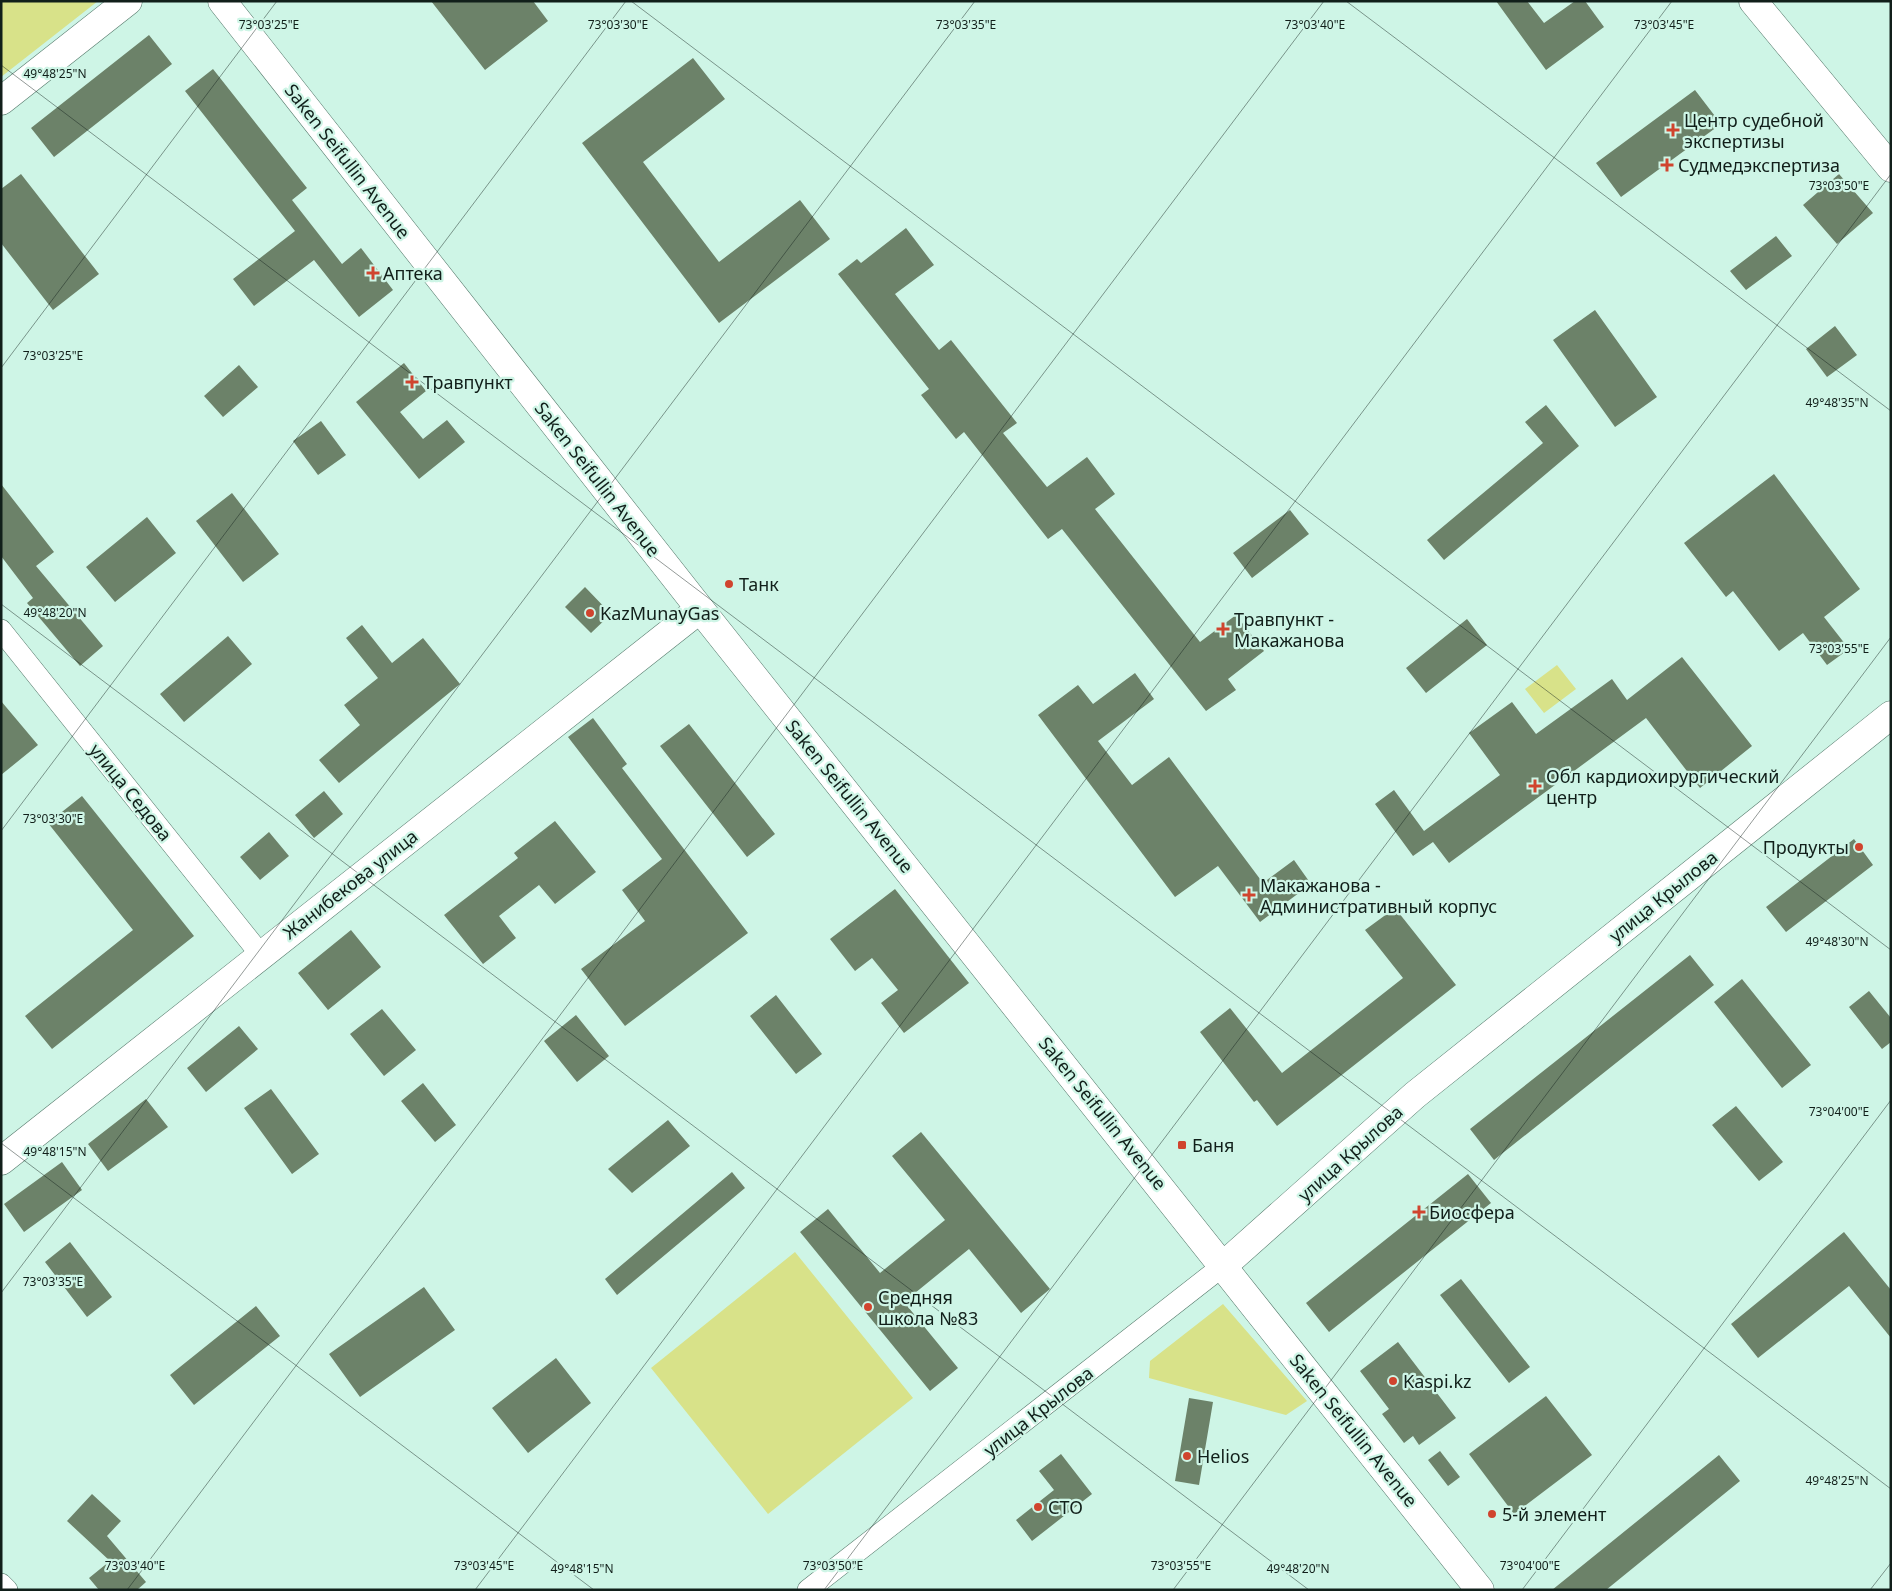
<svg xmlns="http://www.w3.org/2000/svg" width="1892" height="1591" viewBox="0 0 1892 1591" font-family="'Noto Sans',sans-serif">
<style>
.green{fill:#d8e289}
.building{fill:#6c8269}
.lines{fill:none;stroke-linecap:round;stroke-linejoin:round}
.minor-casing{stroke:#54786a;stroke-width:22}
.tertiary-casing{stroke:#54786a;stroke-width:29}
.secondary-casing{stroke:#54786a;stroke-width:29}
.primary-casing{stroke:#54786a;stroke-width:29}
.minor{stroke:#fff;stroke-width:21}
.tertiary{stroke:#fff;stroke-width:28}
.secondary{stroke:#fff;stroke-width:28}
.primary{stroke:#fff;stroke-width:28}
.ticks{fill:none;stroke:#111f1a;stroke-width:1;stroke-opacity:0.45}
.poi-dot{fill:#d0442e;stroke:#cef5e6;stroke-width:2}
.labels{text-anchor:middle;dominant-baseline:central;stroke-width:4.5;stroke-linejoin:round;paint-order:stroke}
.poi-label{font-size:18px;fill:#111f1a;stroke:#cef5e6;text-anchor:start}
.street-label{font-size:18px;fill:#111f1a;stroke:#cef5e6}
.ticks-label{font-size:12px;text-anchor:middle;fill:#111f1a;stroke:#cef5e6;stroke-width:4.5;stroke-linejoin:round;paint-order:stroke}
</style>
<rect width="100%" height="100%" fill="#cef5e6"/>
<path class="green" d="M 1,1 L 98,1 L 1,77 Z
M 1557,665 L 1576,689 L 1544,713 L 1525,689 Z
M 795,1252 L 913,1398 L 768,1514 L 651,1368 Z
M 1223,1304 L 1307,1401 L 1286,1415 L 1149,1378 L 1150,1361 Z"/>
<path class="building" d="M 431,1 L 533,1 L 548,21 L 485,70 Z
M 1496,1 L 1527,1 L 1544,23 L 1575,1 L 1585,1 L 1604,27 L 1546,70 Z
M 149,35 L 172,64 L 54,157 L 31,128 Z
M 693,58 L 725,99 L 643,162 L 719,262 L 800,200 L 830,239 L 719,323 L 582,143 Z
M 213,69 L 307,188 L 292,200 L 342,264 L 361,248 L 393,290 L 359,317 L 314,260 L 254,306 L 233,279 L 295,231 L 185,91 Z
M 1695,90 L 1721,124 L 1621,197 L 1596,163 Z
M 21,174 L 99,274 L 53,310 L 1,243 L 1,189 Z
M 1839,174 L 1873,213 L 1837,244 L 1803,205 Z
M 906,228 L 934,265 L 895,294 L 939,350 L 951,340 L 1017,423 L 1003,433 L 1047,487 L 1087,457 L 1115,494 L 1095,509 L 1200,642 L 1236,615 L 1264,651 L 1228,679 L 1236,690 L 1206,711 L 1062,529 L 1048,539 L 964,432 L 956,439 L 921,395 L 929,389 L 838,274 L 857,259 L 861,263 Z
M 1776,236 L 1792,256 L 1746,290 L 1730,271 Z
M 1595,310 L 1657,397 L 1615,427 L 1553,340 Z
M 1835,326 L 1857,355 L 1827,377 L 1806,349 Z
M 404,363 L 426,391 L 400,412 L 423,439 L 447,420 L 465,442 L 419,479 L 356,402 Z
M 239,365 L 258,387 L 223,417 L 204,396 Z
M 1546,405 L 1579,446 L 1444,560 L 1427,540 L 1543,443 L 1525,422 Z
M 321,421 L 346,455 L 318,475 L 293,441 Z
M 1774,474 L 1860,589 L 1824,617 L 1849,649 L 1827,665 L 1803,633 L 1779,651 L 1733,591 L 1726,597 L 1684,543 Z
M 1,484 L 54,552 L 36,566 L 103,646 L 80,666 L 27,603 L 33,598 L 1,556 Z
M 232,493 L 279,554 L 243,582 L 196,521 Z
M 1290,510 L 1309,534 L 1252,578 L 1233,553 Z
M 147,517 L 176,553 L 115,602 L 86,567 Z
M 585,587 L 611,614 L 591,633 L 565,607 Z
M 1467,619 L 1487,645 L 1426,693 L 1406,668 Z
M 362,625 L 392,663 L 423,638 L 460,684 L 339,783 L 319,760 L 360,725 L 344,705 L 378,678 L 346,638 Z
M 228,636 L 252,664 L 184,722 L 160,694 Z
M 1682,657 L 1752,746 L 1700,788 L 1646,718 L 1449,863 L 1433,842 L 1413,856 L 1375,804 L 1394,790 L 1424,831 L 1500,775 L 1469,733 L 1512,702 L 1536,734 L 1612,679 L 1627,700 Z
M 1135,673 L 1154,699 L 1098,741 L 1132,785 L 1169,757 L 1263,883 L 1294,860 L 1311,884 L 1260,922 L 1218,866 L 1175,897 L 1038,715 L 1078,685 L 1093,704 Z
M 1,701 L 38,745 L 1,775 Z
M 593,718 L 627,764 L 622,768 L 748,933 L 625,1026 L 581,969 L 645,921 L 622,890 L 662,859 L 568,737 Z
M 689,724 L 775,834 L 747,857 L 660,746 Z
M 324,791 L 343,814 L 314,838 L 295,815 Z
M 82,796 L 194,936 L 52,1049 L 25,1016 L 133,930 L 48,823 Z
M 555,821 L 596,872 L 555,904 L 539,885 L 499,916 L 516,938 L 483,964 L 444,915 L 518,858 L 514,853 Z
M 269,832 L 289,856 L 260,880 L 240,857 Z
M 1854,839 L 1873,865 L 1786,932 L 1766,907 Z
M 895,889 L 969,983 L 904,1033 L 881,1003 L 898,990 L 872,958 L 855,971 L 830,939 Z
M 1395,908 L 1456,985 L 1277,1126 L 1257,1100 L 1254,1102 L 1200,1032 L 1230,1008 L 1282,1073 L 1403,978 L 1365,930 Z
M 351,930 L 381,967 L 328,1010 L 298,973 Z
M 1690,955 L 1714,985 L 1494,1160 L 1470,1129 Z
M 1742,979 L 1811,1065 L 1782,1088 L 1714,1002 Z
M 1869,991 L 1891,1018 L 1891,1042 L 1882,1049 L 1849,1007 Z
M 776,995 L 822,1054 L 796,1074 L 750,1016 Z
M 382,1009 L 416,1050 L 384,1076 L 350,1034 Z
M 576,1015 L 609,1056 L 577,1082 L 544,1041 Z
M 239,1026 L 258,1049 L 206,1092 L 187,1068 Z
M 423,1083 L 456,1125 L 435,1142 L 401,1101 Z
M 271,1089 L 319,1154 L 292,1174 L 244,1108 Z
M 146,1099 L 168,1127 L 108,1171 L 88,1144 Z
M 1736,1106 L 1783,1162 L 1759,1181 L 1712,1125 Z
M 668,1120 L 690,1146 L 632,1193 L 608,1169 Z
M 921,1132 L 1050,1289 L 1021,1313 L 969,1249 L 904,1302 L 958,1368 L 930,1391 L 800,1232 L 828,1209 L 880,1273 L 945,1220 L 892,1156 Z
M 62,1162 L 82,1190 L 24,1232 L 4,1204 Z
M 732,1172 L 745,1188 L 617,1295 L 605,1279 Z
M 1468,1174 L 1491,1203 L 1329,1332 L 1306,1303 Z
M 1844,1232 L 1891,1290 L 1891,1338 L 1849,1286 L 1758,1358 L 1731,1324 Z
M 70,1242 L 112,1297 L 87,1317 L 45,1262 Z
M 1461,1279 L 1530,1367 L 1509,1383 L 1440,1295 Z
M 424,1287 L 455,1330 L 360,1397 L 329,1354 Z
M 256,1306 L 280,1336 L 194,1405 L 170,1375 Z
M 1398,1342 L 1456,1418 L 1419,1445 L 1413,1436 L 1404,1443 L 1382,1414 L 1389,1409 L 1360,1371 Z
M 556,1358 L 591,1403 L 528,1453 L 492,1408 Z
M 1546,1396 L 1592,1455 L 1514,1514 L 1469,1454 Z
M 1189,1398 L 1213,1402 L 1199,1485 L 1175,1481 Z
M 1440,1451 L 1460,1477 L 1448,1486 L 1428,1460 Z
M 1061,1454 L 1092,1494 L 1032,1541 L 1016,1520 L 1054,1490 L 1039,1471 Z
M 1719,1455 L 1740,1481 L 1606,1590 L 1552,1590 Z
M 92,1494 L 121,1521 L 107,1536 L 146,1582 L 137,1590 L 99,1590 L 89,1578 L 110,1561 L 67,1521 Z"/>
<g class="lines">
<g class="minor-casing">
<path id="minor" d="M 1,630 L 261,955
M 1,1584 L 7,1590
M 808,1590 L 1224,1265"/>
</g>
<g class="tertiary-casing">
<path id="tertiary" d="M 1753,1 L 1891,168
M 1,1161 L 700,609
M 1224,1265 L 1415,1095 L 1891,715"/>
</g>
<g class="secondary-casing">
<path id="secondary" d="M 1,101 L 128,1"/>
</g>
<g class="primary-casing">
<path id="primary" d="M 222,1 L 700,609 L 1480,1590"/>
</g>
<use href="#minor" class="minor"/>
<use href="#tertiary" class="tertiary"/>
<use href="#secondary" class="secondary"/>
<use href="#primary" class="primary"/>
</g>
<path class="ticks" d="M 631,1 L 1891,950M 1346,1 L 1891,411M 1,65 L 1891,1489M 1,368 L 277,1M 1,604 L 1309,1590M 1,831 L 626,1M 1,1143 L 594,1590M 1,1293 L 975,1M 127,1590 L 1324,1M 475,1590 L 1672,1M 824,1590 L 1891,174M 1173,1590 L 1891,637M 1522,1590 L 1891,1100M 1870,1590 L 1891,1563"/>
<g class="poi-dot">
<path d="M1670.5 122.5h5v5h5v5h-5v5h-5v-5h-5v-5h5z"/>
<path d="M1664.5 157.5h5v5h5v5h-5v5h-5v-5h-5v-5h5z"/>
<path d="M370.5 265.5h5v5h5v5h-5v5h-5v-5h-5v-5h5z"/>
<path d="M409.5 374.5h5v5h5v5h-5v5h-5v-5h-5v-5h5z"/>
<circle cx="729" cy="584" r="5"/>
<circle cx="590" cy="613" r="5"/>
<path d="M1220.5 621.5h5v5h5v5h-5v5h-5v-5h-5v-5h5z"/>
<path d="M1532.5 778.5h5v5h5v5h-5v5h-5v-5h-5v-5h5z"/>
<circle cx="1859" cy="847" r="5"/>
<path d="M1246.5 887.5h5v5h5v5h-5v5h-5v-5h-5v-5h5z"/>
<rect x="1177" y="1140" width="10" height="10" rx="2.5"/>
<path d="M1416.5 1204.5h5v5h5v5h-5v5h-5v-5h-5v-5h5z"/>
<circle cx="868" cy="1307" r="5"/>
<circle cx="1393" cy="1381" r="5"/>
<circle cx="1187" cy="1456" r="5"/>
<circle cx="1038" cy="1507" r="5"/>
<circle cx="1492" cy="1514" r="5"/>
</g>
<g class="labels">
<g class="poi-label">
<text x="1684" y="120">Центр судебной<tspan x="1684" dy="21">экспертизы</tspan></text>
<text x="1678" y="165">Судмедэкспертиза</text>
<text x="383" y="273">Аптека</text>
<text x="423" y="382">Травпункт</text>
<text x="739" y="584">Танк</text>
<text x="600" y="613">KazMunayGas</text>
<text x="1234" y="619">Травпункт -<tspan x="1234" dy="21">Макажанова</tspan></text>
<text x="1546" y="776">Обл кардиохирургический<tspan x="1546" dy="21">центр</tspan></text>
<text x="1849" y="847" text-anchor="end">Продукты</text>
<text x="1260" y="885">Макажанова -<tspan x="1260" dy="21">Административный корпус</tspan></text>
<text x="1192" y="1145">Баня</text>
<text x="1429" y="1212">Биосфера</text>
<text x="878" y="1297">Средняя<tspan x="878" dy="21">школа №83</tspan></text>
<text x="1403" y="1381">Kaspi.kz</text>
<text x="1197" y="1456">Helios</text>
<text x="1048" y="1507">СТО</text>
<text x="1502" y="1514">5-й элемент</text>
</g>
<g class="street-label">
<text transform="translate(348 161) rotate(52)">Saken Seifullin Avenue</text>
<text transform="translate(598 479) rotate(52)">Saken Seifullin Avenue</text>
<text transform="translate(131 792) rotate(51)">улица Седова</text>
<text transform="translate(850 796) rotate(51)">Saken Seifullin Avenue</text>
<text transform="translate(350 884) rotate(-38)">Жанибекова улица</text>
<text transform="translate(1663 896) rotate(-39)">улица Крылова</text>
<text transform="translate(1103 1113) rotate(51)">Saken Seifullin Avenue</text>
<text transform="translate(1350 1153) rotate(-42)">улица Крылова</text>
<text transform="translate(1038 1411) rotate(-38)">улица Крылова</text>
<text transform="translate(1354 1430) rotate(51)">Saken Seifullin Avenue</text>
</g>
</g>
<g class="ticks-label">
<text x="269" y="29">73°03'25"E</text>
<text x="618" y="29">73°03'30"E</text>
<text x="966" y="29">73°03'35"E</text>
<text x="1315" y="29">73°03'40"E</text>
<text x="1664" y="29">73°03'45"E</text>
<text x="55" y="78">49°48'25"N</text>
<text x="1839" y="190">73°03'50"E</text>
<text x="53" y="360">73°03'25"E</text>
<text x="1837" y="407">49°48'35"N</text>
<text x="55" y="617">49°48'20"N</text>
<text x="1839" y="653">73°03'55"E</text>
<text x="53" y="823">73°03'30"E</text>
<text x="1837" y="946">49°48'30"N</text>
<text x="1839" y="1116">73°04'00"E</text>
<text x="55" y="1156">49°48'15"N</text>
<text x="53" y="1286">73°03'35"E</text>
<text x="1837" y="1485">49°48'25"N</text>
<text x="135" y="1570">73°03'40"E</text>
<text x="484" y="1570">73°03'45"E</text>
<text x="833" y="1570">73°03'50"E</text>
<text x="1181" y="1570">73°03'55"E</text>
<text x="1530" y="1570">73°04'00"E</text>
<text x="582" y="1573">49°48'15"N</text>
<text x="1298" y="1573">49°48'20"N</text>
</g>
<rect width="1892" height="1591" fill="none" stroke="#111f1a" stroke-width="5"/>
</svg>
